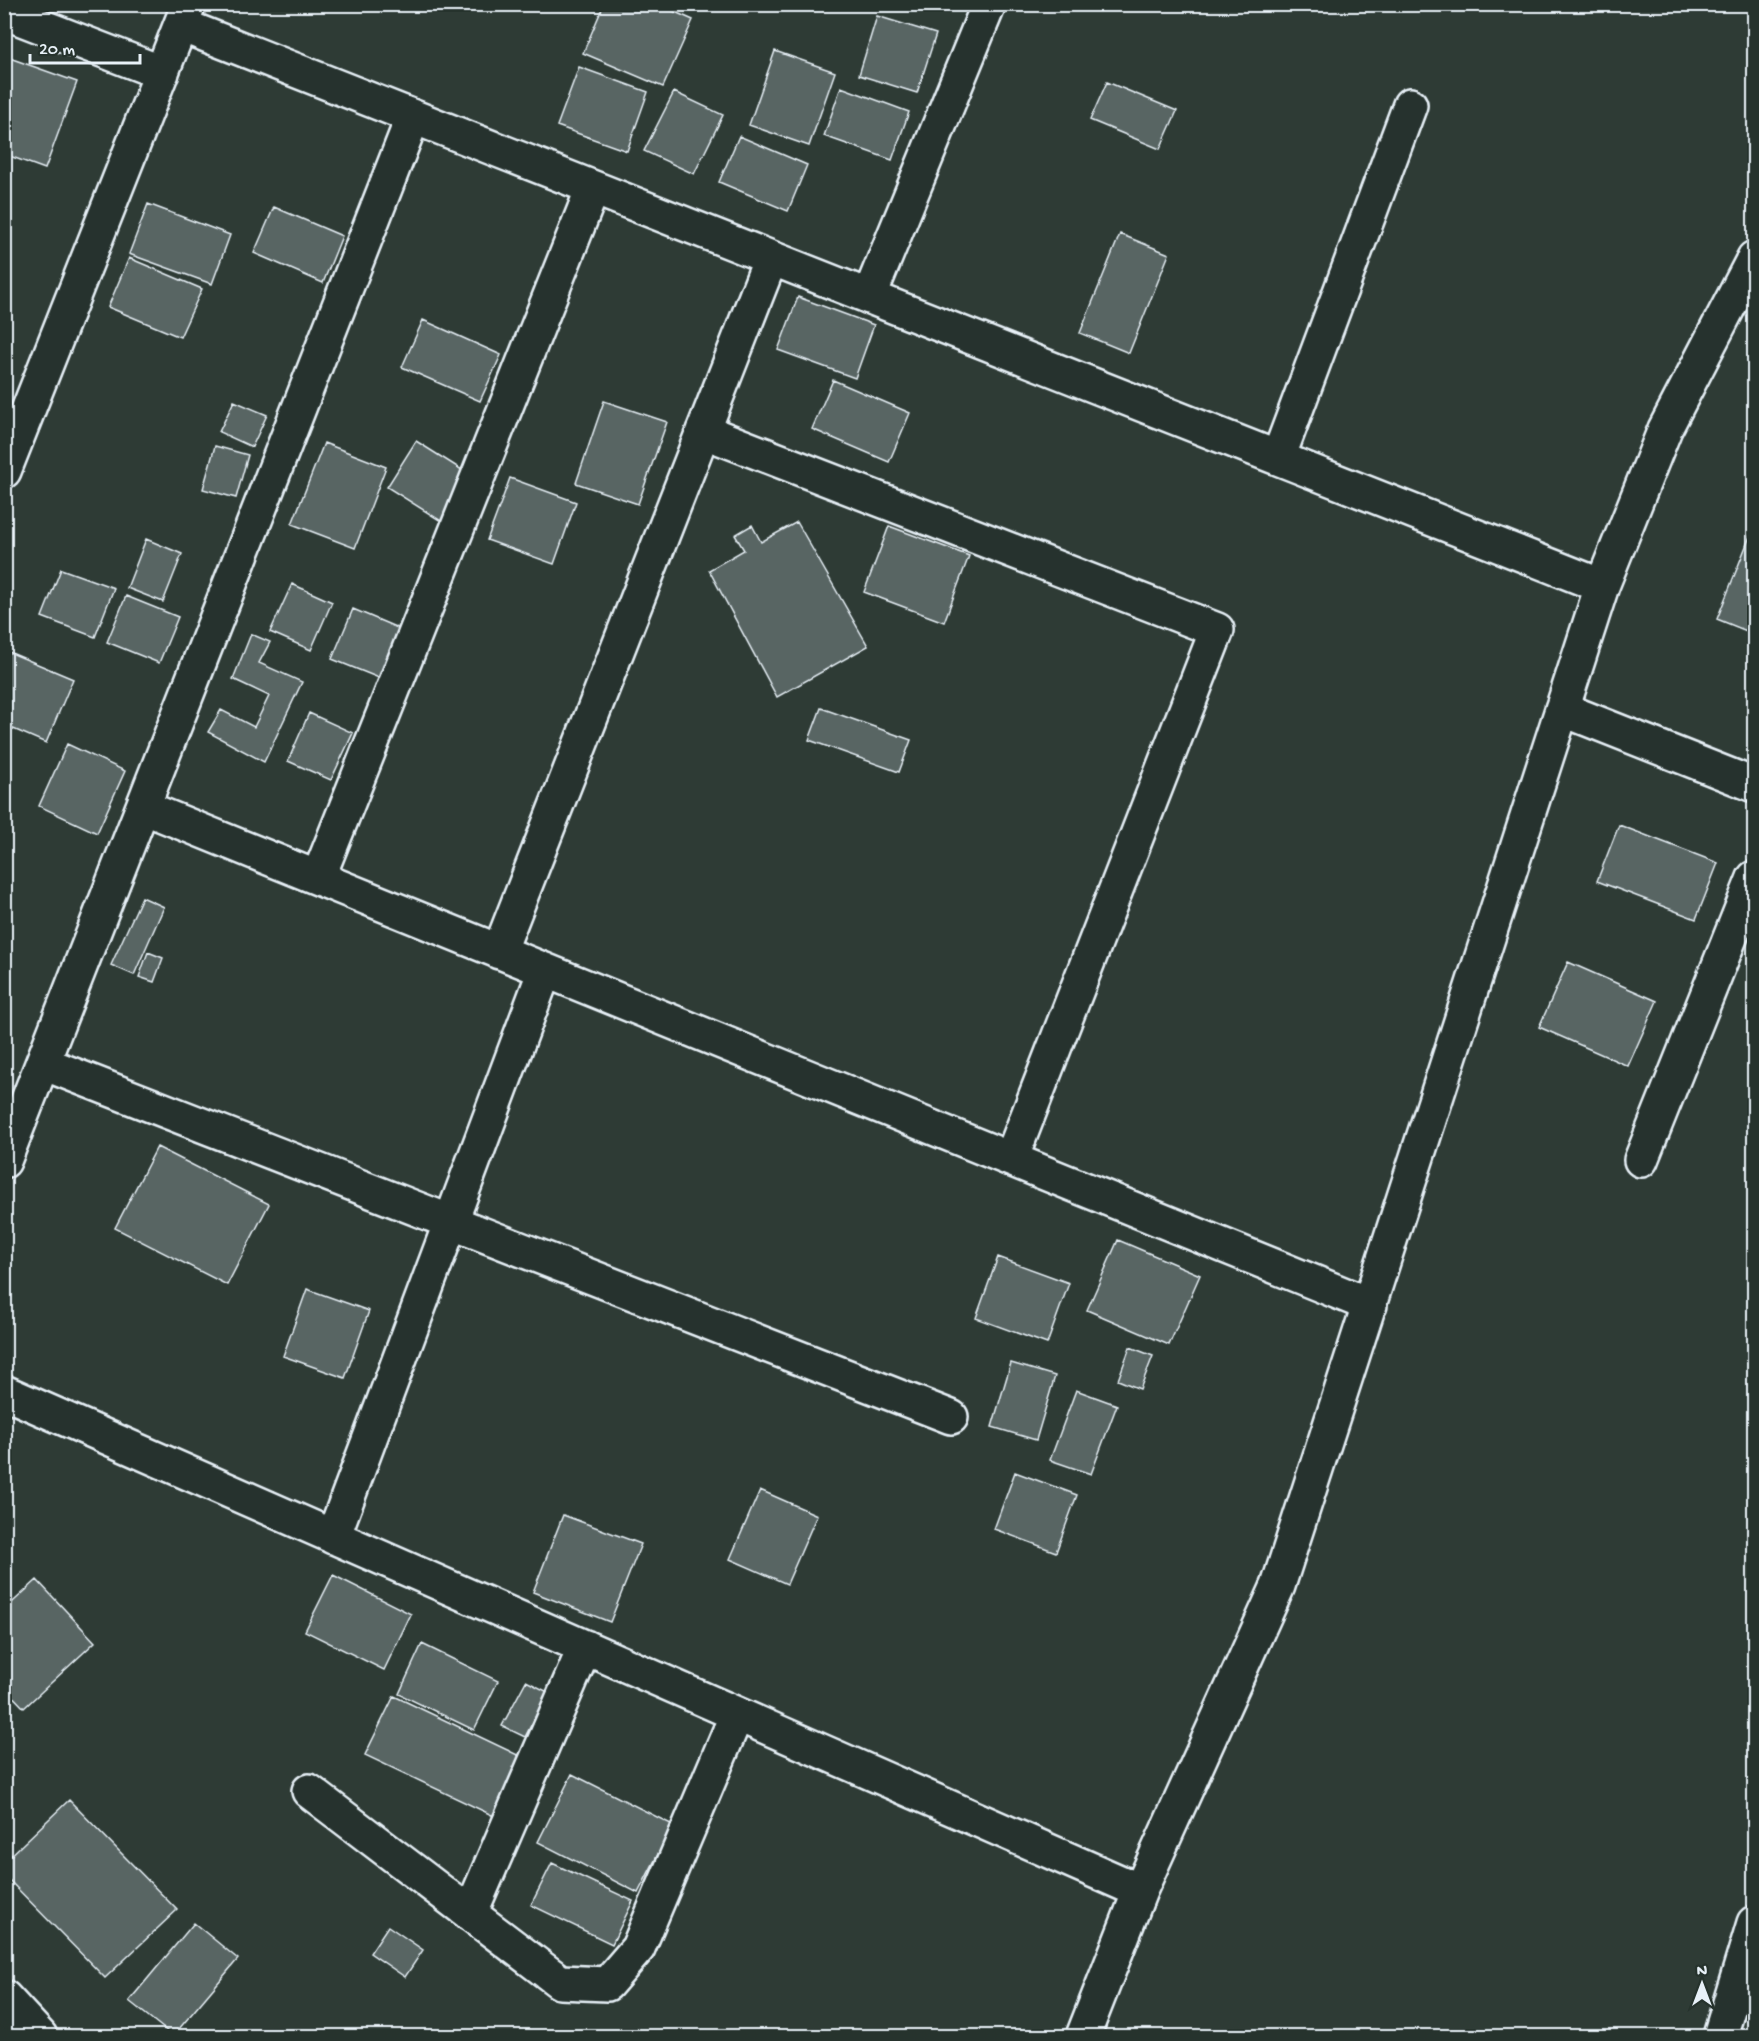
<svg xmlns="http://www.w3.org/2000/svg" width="1759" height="2041" viewBox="0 0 1759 2041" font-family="'Gochi Hand',sans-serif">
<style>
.building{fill:#596563;stroke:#e8f1f8;stroke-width:1.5}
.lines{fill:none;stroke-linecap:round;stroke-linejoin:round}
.street-casing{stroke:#e8f1f8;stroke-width:38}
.primary-casing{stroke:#e8f1f8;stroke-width:38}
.street{stroke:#26332d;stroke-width:33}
.primary{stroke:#26332d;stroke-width:33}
</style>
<rect width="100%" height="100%" fill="#2e3b35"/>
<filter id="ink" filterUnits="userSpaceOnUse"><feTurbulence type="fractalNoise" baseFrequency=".0167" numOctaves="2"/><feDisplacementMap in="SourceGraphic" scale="12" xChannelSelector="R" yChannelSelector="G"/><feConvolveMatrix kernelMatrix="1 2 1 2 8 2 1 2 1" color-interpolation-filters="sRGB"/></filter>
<g filter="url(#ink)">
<path class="building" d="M 604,4 L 657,4 L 693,20 L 663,87 L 583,53 Z
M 877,16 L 936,34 L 917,93 L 859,75 Z
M 775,51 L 835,72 L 809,146 L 749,125 Z
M 4,56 L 77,82 L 45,169 L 4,154 Z
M 579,67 L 648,92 L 627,151 L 557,126 Z
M 1107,82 L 1177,111 L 1160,149 L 1090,120 Z
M 841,87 L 909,112 L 892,160 L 824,136 Z
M 674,92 L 723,115 L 694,174 L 644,151 Z
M 739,136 L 807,165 L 788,211 L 719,182 Z
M 148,204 L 230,235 L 212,284 L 129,254 Z
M 274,207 L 342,236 L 323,283 L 254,253 Z
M 1120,234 L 1169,254 L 1129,353 L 1080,333 Z
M 129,258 L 202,289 L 180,337 L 108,307 Z
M 798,297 L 874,325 L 855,378 L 778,350 Z
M 423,320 L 501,355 L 480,401 L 402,367 Z
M 833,380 L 910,413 L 889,462 L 812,429 Z
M 234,401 L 267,415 L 252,447 L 219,432 Z
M 604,401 L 667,422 L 638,504 L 576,483 Z
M 416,441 L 470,475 L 441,521 L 387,487 Z
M 324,443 L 386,467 L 355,548 L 292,524 Z
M 215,446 L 248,455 L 236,498 L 203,489 Z
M 510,478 L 576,502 L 554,564 L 487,540 Z
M 797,522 L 868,646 L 777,697 L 709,570 L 744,550 L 735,535 L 752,525 L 761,542 Z
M 889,526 L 969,556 L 944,622 L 864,592 Z
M 1754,526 L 1754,634 L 1717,619 Z
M 146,539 L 182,554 L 163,602 L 127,588 Z
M 61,569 L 114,588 L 95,637 L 42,617 Z
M 292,584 L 332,602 L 311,650 L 270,632 Z
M 126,596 L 178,617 L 159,663 L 107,642 Z
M 353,609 L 400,629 L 379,678 L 332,659 Z
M 251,634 L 270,642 L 259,663 L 302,682 L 264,762 L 208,732 L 221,710 L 254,727 L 269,696 L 233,679 Z
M 4,650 L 73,679 L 46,743 L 4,725 Z
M 821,708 L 911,740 L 899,772 L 809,740 Z
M 309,713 L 353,733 L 331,780 L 288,761 Z
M 67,744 L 125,771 L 97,833 L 39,806 Z
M 1619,825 L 1718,863 L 1696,919 L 1597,881 Z
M 142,897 L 164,907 L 134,975 L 111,965 Z
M 148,952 L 163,958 L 154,982 L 139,977 Z
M 1568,962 L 1657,1001 L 1628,1066 L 1539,1027 Z
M 157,1147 L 269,1204 L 227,1285 L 115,1228 Z
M 1118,1240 L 1200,1275 L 1169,1345 L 1087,1310 Z
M 998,1257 L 1069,1283 L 1047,1344 L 976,1318 Z
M 307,1289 L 369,1311 L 345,1378 L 283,1356 Z
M 1130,1347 L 1153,1356 L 1140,1389 L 1118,1380 Z
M 1011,1363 L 1055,1376 L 1036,1440 L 992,1427 Z
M 1076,1390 L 1117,1405 L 1091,1474 L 1050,1460 Z
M 1015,1472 L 1077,1495 L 1056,1552 L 994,1529 Z
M 760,1490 L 817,1515 L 787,1584 L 730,1559 Z
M 563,1515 L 641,1544 L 610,1622 L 533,1592 Z
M 333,1575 L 411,1614 L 384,1670 L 305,1631 Z
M 37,1580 L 95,1642 L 24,1708 L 4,1687 L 4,1610 Z
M 422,1644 L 498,1681 L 474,1730 L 399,1694 Z
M 526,1681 L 548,1692 L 525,1737 L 502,1726 Z
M 394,1696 L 526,1759 L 498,1818 L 365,1755 Z
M 572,1774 L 673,1825 L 638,1893 L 538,1842 Z
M 69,1800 L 177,1910 L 105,1978 L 4,1875 L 4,1862 Z
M 552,1863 L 633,1901 L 612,1944 L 531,1905 Z
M 194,1923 L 238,1959 L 173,2036 L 129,2001 Z
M 388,1926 L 423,1950 L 405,1977 L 370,1953 Z"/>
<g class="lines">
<g class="street-casing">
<path id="street" d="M 4,12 L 162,73
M 181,25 L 1602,586
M 869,297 L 989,4
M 703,431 L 1217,630 L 1011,1159
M 1278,458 L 1410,105
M 4,471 L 188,6
M 1562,709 L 1754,785
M 143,807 L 1370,1305
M 318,878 L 593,188
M 499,952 L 771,258
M 43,1063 L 951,1417
M 1641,1160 L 1754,878
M 4,1161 L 413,117
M 4,1392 L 1140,1891
M 333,1537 L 545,970
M 309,1791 L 560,1982 L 607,1984 L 638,1948 L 737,1714
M 470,1914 L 585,1647
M 1083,2036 L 1140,1891 L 1278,1586 L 1602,586 L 1665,429 L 1754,258
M 1720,2036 L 1754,1923"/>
</g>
<g class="primary-casing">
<path id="primary" d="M 4,1997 L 40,2036"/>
</g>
<use href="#street" class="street"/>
<use href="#primary" class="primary"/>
</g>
</g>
<rect width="1759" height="2041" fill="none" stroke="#26332d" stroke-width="24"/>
<rect x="12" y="12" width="1735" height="2017" fill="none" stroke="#e8f1f8" stroke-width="2" filter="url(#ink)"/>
<g transform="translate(1702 1984)" stroke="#26332d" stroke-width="4.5" paint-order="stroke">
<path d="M0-4.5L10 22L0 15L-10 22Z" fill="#e8f1f8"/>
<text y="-9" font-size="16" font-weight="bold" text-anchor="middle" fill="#e8f1f8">N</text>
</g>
<path d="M30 54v9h110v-9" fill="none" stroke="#e8f1f8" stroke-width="3"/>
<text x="39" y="54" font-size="18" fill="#e8f1f8" stroke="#26332d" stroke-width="4.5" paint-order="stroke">20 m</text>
</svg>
